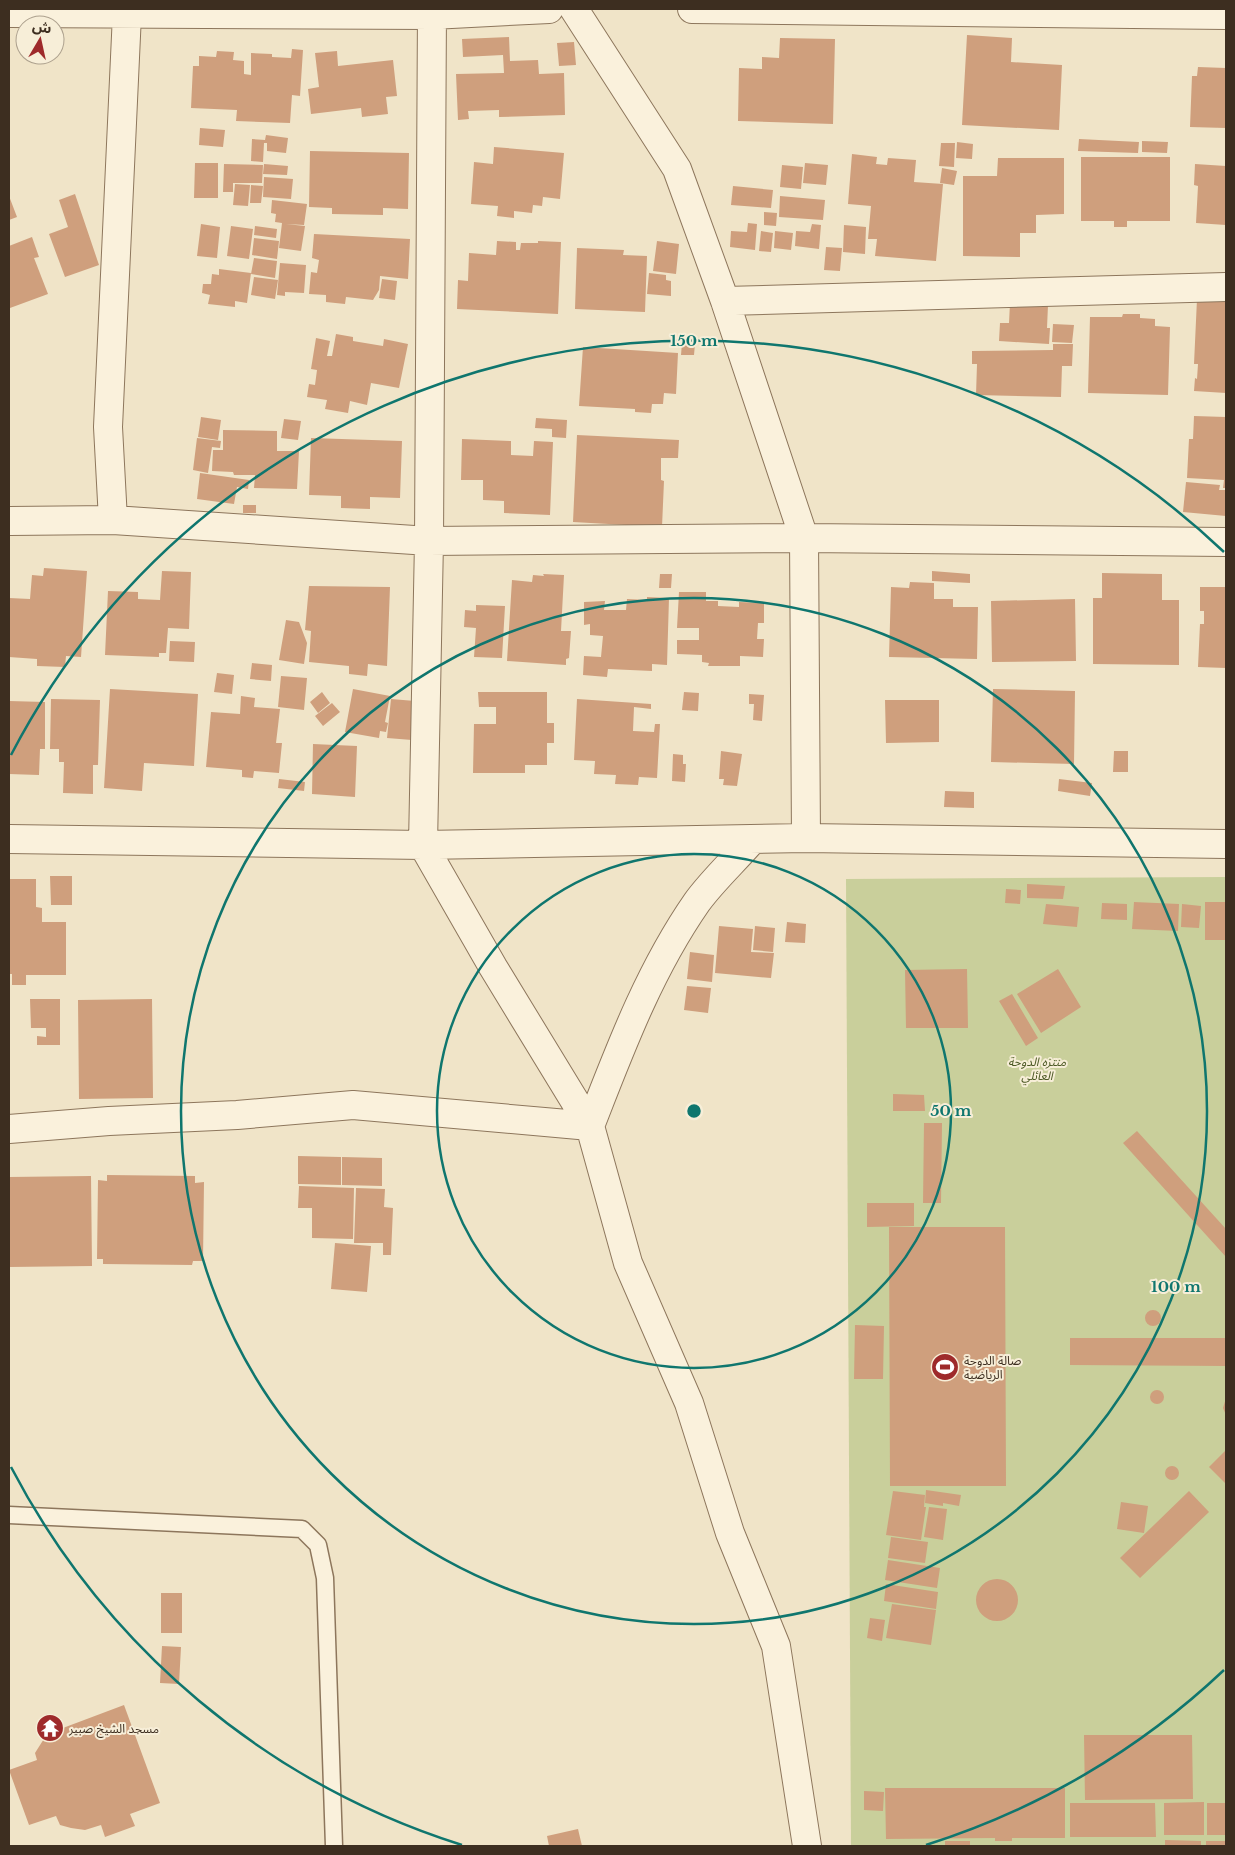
<svg xmlns="http://www.w3.org/2000/svg" width="1235" height="1855" viewBox="0 0 1235 1855" font-family="'Libre Baskerville','Noto Sans Arabic',serif">
<style>
.green{fill:#c9cf9b}
.building{fill:#cf9f7d}
.lines{fill:none;stroke-linecap:round;stroke-linejoin:round}
.service-casing{stroke:#8d765c;stroke-width:19}
.minor-casing{stroke:#8d765c;stroke-width:30}
.service{stroke:#faf1dc;stroke-width:16}
.minor{stroke:#faf1dc;stroke-width:28}
.ring{fill:none;stroke:#0f766e;stroke-width:2.5}
.labels{text-anchor:middle;dominant-baseline:central;stroke-width:4;stroke-linejoin:round;paint-order:stroke}
.park-label{font-size:12px;font-style:italic;fill:#4d5a26;stroke:#f7eed8}
.poi-label{font-size:12px;fill:#3d2e20;stroke:#f7eed8;text-anchor:start}
.centre{fill:#0f766e;stroke:#f7eed8;stroke-width:2.5}
.ring-label{font-size:15px;text-anchor:middle;font-weight:bold;fill:#0f766e;stroke:#f7eed8;stroke-width:4;stroke-linejoin:round;paint-order:stroke}
</style>
<rect width="100%" height="100%" fill="#f0e4c8"/>
<path class="green" d="M 1226,877 L 1226,1846 L 851,1846 L 846,879 Z"/>
<path class="building" d="M 967,35 L 1012,38 L 1011,62 L 1062,65 L 1059,130 L 962,125 Z
M 509,37 L 510,61 L 538,60 L 539,74 L 564,73 L 565,115 L 499,117 L 499,110 L 468,111 L 469,119 L 458,120 L 456,74 L 504,73 L 503,55 L 463,57 L 462,39 Z
M 780,38 L 835,39 L 833,124 L 738,121 L 739,68 L 762,69 L 762,57 L 779,58 Z
M 574,42 L 576,65 L 559,66 L 557,43 Z
M 292,49 L 303,50 L 300,96 L 292,95 L 290,123 L 236,121 L 237,110 L 191,108 L 193,66 L 199,66 L 199,56 L 216,57 L 217,51 L 234,52 L 233,60 L 244,61 L 244,74 L 251,75 L 251,53 L 272,54 L 272,57 L 291,58 Z
M 337,51 L 338,66 L 393,60 L 397,96 L 386,97 L 388,114 L 362,117 L 361,108 L 311,114 L 308,89 L 319,87 L 315,53 Z
M 1198,67 L 1226,68 L 1226,128 L 1190,127 L 1192,76 L 1197,76 Z
M 200,128 L 225,130 L 223,147 L 199,145 Z
M 266,135 L 288,138 L 286,153 L 267,151 L 267,143 L 264,143 L 263,162 L 251,161 L 252,139 L 265,140 Z
M 1079,139 L 1139,142 L 1138,153 L 1078,151 Z
M 1142,141 L 1168,142 L 1167,153 L 1142,152 Z
M 957,142 L 973,144 L 972,159 L 956,158 Z
M 941,143 L 955,143 L 954,167 L 939,166 Z
M 494,147 L 564,153 L 560,199 L 543,197 L 542,206 L 533,205 L 532,213 L 514,211 L 514,218 L 497,216 L 498,206 L 471,204 L 474,162 L 493,164 Z
M 310,151 L 409,153 L 408,209 L 383,208 L 383,215 L 332,214 L 332,208 L 309,207 Z
M 852,154 L 877,157 L 876,164 L 887,165 L 888,158 L 916,160 L 914,182 L 943,184 L 936,261 L 875,256 L 877,239 L 868,239 L 871,206 L 848,204 Z
M 1081,157 L 1170,157 L 1170,221 L 1127,221 L 1127,227 L 1114,227 L 1114,221 L 1081,221 Z
M 998,158 L 1064,158 L 1064,214 L 1036,215 L 1036,233 L 1020,233 L 1020,257 L 963,256 L 963,176 L 997,176 Z
M 195,163 L 218,163 L 218,198 L 194,198 Z
M 805,163 L 828,165 L 826,185 L 803,183 Z
M 224,164 L 263,165 L 262,183 L 233,183 L 233,192 L 223,192 Z
M 264,164 L 288,166 L 287,175 L 263,174 Z
M 1195,164 L 1226,166 L 1226,225 L 1196,223 L 1198,186 L 1194,185 Z
M 782,165 L 803,167 L 801,189 L 780,187 Z
M 942,168 L 957,171 L 954,185 L 940,183 Z
M 264,177 L 293,179 L 291,199 L 263,197 Z
M 235,184 L 250,185 L 248,206 L 233,205 Z
M 251,185 L 263,186 L 261,203 L 250,203 Z
M 733,186 L 773,190 L 771,208 L 731,205 Z
M 75,194 L 99,265 L 65,277 L 49,234 L 68,227 L 59,200 Z
M 9,196 L 17,217 L 9,220 Z
M 780,196 L 825,200 L 823,220 L 779,217 Z
M 272,200 L 307,204 L 304,225 L 286,224 L 305,226 L 301,251 L 279,248 L 282,223 L 275,222 L 276,214 L 271,213 Z
M 764,212 L 777,213 L 776,226 L 764,225 Z
M 748,223 L 757,224 L 755,250 L 730,247 L 731,231 L 747,232 Z
M 201,224 L 220,227 L 217,258 L 197,256 Z
M 812,224 L 821,225 L 819,249 L 795,246 L 796,231 L 810,232 Z
M 844,225 L 866,227 L 865,254 L 843,252 Z
M 231,226 L 253,229 L 249,259 L 227,256 Z
M 255,226 L 277,229 L 276,238 L 254,235 Z
M 761,231 L 773,233 L 771,252 L 759,251 Z
M 775,231 L 793,233 L 791,250 L 774,248 Z
M 314,234 L 410,239 L 408,279 L 380,276 L 379,290 L 373,300 L 346,297 L 345,304 L 326,302 L 326,295 L 309,294 L 311,272 L 317,273 L 319,260 L 312,258 Z
M 32,237 L 39,257 L 34,258 L 48,294 L 10,308 L 9,303 L 9,246 Z
M 254,238 L 279,241 L 277,259 L 252,255 Z
M 497,241 L 516,242 L 516,250 L 520,250 L 521,243 L 538,243 L 538,241 L 561,242 L 558,314 L 457,309 L 458,280 L 468,281 L 469,253 L 496,255 Z
M 657,241 L 679,244 L 676,274 L 653,271 Z
M 826,247 L 842,248 L 840,271 L 824,270 Z
M 577,248 L 624,250 L 623,255 L 647,256 L 645,312 L 575,309 Z
M 254,258 L 277,261 L 275,278 L 251,274 Z
M 280,263 L 306,265 L 304,293 L 285,292 L 285,296 L 277,295 Z
M 219,269 L 251,273 L 247,303 L 235,301 L 235,307 L 208,304 L 210,295 L 202,293 L 203,284 L 211,284 L 212,274 L 219,275 Z
M 649,273 L 666,275 L 666,280 L 671,281 L 671,296 L 647,294 Z
M 254,277 L 278,280 L 275,299 L 251,295 Z
M 382,279 L 397,281 L 395,300 L 379,298 Z
M 1197,299 L 1226,301 L 1226,393 L 1194,391 L 1195,378 L 1197,379 L 1198,364 L 1194,364 Z
M 1010,303 L 1048,305 L 1047,328 L 1050,328 L 1049,344 L 999,341 L 1000,323 L 1009,323 Z
M 1123,314 L 1140,314 L 1140,318 L 1155,319 L 1155,326 L 1170,327 L 1168,395 L 1088,393 L 1090,317 L 1122,317 Z
M 1053,324 L 1074,325 L 1072,343 L 1052,342 Z
M 336,334 L 353,337 L 353,341 L 383,346 L 384,339 L 408,344 L 399,388 L 371,383 L 367,405 L 350,401 L 348,413 L 325,409 L 327,400 L 307,397 L 309,384 L 315,385 L 317,370 L 311,369 L 316,338 L 330,341 L 327,356 L 332,356 Z
M 682,343 L 695,344 L 694,355 L 681,355 Z
M 1053,344 L 1073,344 L 1072,366 L 1062,366 L 1061,397 L 976,395 L 977,364 L 972,364 L 972,351 L 1053,350 Z
M 583,347 L 678,353 L 676,394 L 664,393 L 663,404 L 652,404 L 651,413 L 635,412 L 635,409 L 579,406 Z
M 1194,416 L 1226,417 L 1226,488 L 1223,488 L 1224,480 L 1187,478 L 1189,439 L 1193,439 Z
M 201,417 L 221,420 L 218,440 L 198,437 Z
M 536,418 L 567,420 L 566,438 L 552,437 L 552,429 L 535,428 Z
M 284,419 L 301,421 L 298,440 L 281,438 Z
M 223,430 L 277,431 L 277,451 L 299,451 L 297,489 L 254,488 L 255,475 L 234,475 L 233,472 L 212,471 L 213,450 L 223,450 Z
M 577,435 L 679,440 L 678,458 L 661,458 L 661,480 L 664,481 L 662,527 L 573,522 Z
M 197,438 L 221,441 L 220,448 L 212,447 L 208,473 L 193,470 Z
M 311,438 L 402,441 L 400,498 L 370,497 L 370,509 L 341,508 L 341,496 L 309,495 Z
M 462,439 L 511,441 L 511,455 L 533,456 L 534,441 L 553,442 L 550,515 L 504,513 L 504,501 L 483,500 L 483,480 L 461,480 Z
M 200,473 L 249,480 L 248,489 L 237,487 L 234,504 L 197,499 Z
M 1186,482 L 1220,485 L 1219,490 L 1226,490 L 1226,516 L 1183,512 Z
M 243,505 L 256,505 L 256,513 L 243,513 Z
M 44,568 L 87,571 L 81,657 L 66,656 L 65,667 L 37,666 L 37,659 L 9,657 L 9,598 L 30,599 L 32,575 L 43,576 Z
M 162,571 L 191,572 L 189,629 L 168,628 L 166,653 L 159,653 L 159,657 L 105,655 L 108,591 L 138,592 L 138,599 L 160,600 Z
M 932,571 L 970,574 L 970,583 L 932,581 Z
M 1102,573 L 1162,574 L 1162,600 L 1179,600 L 1179,665 L 1093,664 L 1093,598 L 1102,598 Z
M 543,574 L 564,575 L 561,631 L 571,631 L 569,658 L 566,659 L 566,665 L 507,661 L 512,580 L 532,582 L 533,575 L 544,576 Z
M 660,574 L 672,574 L 671,588 L 659,588 Z
M 910,582 L 934,583 L 934,599 L 953,599 L 953,607 L 978,607 L 977,659 L 889,657 L 891,587 L 909,588 Z
M 309,586 L 390,587 L 387,666 L 368,664 L 367,676 L 349,674 L 349,666 L 309,662 L 311,631 L 305,630 Z
M 1200,587 L 1226,587 L 1226,668 L 1198,667 L 1200,624 L 1204,624 L 1204,611 L 1200,611 Z
M 679,592 L 706,592 L 706,601 L 718,601 L 718,606 L 739,607 L 739,602 L 764,603 L 764,623 L 758,623 L 757,639 L 764,639 L 763,657 L 740,656 L 740,666 L 708,666 L 709,663 L 702,662 L 702,655 L 677,654 L 677,640 L 699,640 L 699,628 L 677,628 Z
M 647,597 L 669,598 L 667,665 L 652,664 L 652,671 L 608,669 L 607,677 L 583,675 L 584,656 L 601,657 L 603,636 L 590,635 L 590,624 L 584,625 L 584,602 L 605,601 L 604,610 L 626,610 L 627,599 L 647,600 Z
M 1075,599 L 1076,661 L 992,662 L 991,601 Z
M 476,605 L 505,606 L 502,658 L 474,657 L 476,628 L 464,627 L 465,610 L 476,611 Z
M 286,620 L 299,622 L 307,643 L 304,664 L 279,660 Z
M 170,641 L 195,642 L 194,662 L 169,661 Z
M 252,663 L 272,665 L 271,681 L 250,679 Z
M 217,673 L 234,675 L 232,694 L 214,692 Z
M 281,676 L 307,678 L 304,710 L 278,707 Z
M 110,689 L 198,694 L 194,766 L 144,763 L 142,791 L 104,788 Z
M 353,689 L 390,696 L 385,722 L 388,723 L 386,732 L 380,731 L 379,738 L 345,732 Z
M 993,689 L 1075,691 L 1074,764 L 991,762 Z
M 322,692 L 330,703 L 318,713 L 310,702 Z
M 478,692 L 547,692 L 547,723 L 554,723 L 554,743 L 547,743 L 547,765 L 525,765 L 525,773 L 473,773 L 474,724 L 496,724 L 496,707 L 479,707 Z
M 684,692 L 699,693 L 698,711 L 682,710 Z
M 749,694 L 764,695 L 762,721 L 753,720 L 754,704 L 749,704 Z
M 241,696 L 255,698 L 254,707 L 280,709 L 276,743 L 282,743 L 279,773 L 254,771 L 253,778 L 242,777 L 242,770 L 206,767 L 211,712 L 240,714 Z
M 51,699 L 100,700 L 98,765 L 93,765 L 93,794 L 63,793 L 64,762 L 59,762 L 59,749 L 50,749 Z
M 391,699 L 415,701 L 412,740 L 387,738 Z
M 577,699 L 651,704 L 651,709 L 634,707 L 633,731 L 654,732 L 655,724 L 660,724 L 657,778 L 639,777 L 638,785 L 615,784 L 616,775 L 594,774 L 595,761 L 574,760 Z
M 885,700 L 939,700 L 939,742 L 886,743 Z
M 9,701 L 45,702 L 45,749 L 40,749 L 39,775 L 9,774 Z
M 332,703 L 340,712 L 323,726 L 315,716 Z
M 313,744 L 357,746 L 355,797 L 312,794 Z
M 721,751 L 742,754 L 737,786 L 723,785 L 724,779 L 719,779 Z
M 1114,751 L 1128,751 L 1128,772 L 1113,772 Z
M 673,754 L 683,755 L 683,764 L 686,764 L 685,782 L 672,781 Z
M 279,779 L 305,782 L 304,791 L 278,788 Z
M 1059,779 L 1092,783 L 1090,796 L 1058,791 Z
M 945,791 L 974,792 L 974,808 L 944,807 Z
M 50,876 L 72,876 L 72,905 L 51,905 Z
M 9,879 L 36,879 L 36,907 L 42,908 L 42,922 L 66,922 L 66,975 L 26,975 L 26,985 L 12,985 L 12,974 L 9,974 Z
M 1027,884 L 1065,886 L 1063,899 L 1027,898 Z
M 1006,889 L 1021,890 L 1020,904 L 1005,903 Z
M 1134,902 L 1179,904 L 1178,931 L 1132,929 Z
M 1205,902 L 1226,902 L 1226,940 L 1205,940 Z
M 1102,903 L 1127,904 L 1127,920 L 1101,919 Z
M 1046,904 L 1079,907 L 1077,927 L 1043,924 Z
M 1182,904 L 1201,906 L 1199,928 L 1181,927 Z
M 787,922 L 806,924 L 805,943 L 785,942 Z
M 719,926 L 753,929 L 751,952 L 774,953 L 771,978 L 715,973 Z
M 755,926 L 775,928 L 773,952 L 753,950 Z
M 690,952 L 714,955 L 712,982 L 687,979 Z
M 967,969 L 968,1028 L 906,1028 L 905,970 Z
M 1058,969 L 1081,1007 L 1041,1033 L 1017,994 Z
M 687,986 L 711,988 L 708,1013 L 684,1010 Z
M 1012,994 L 1038,1038 L 1026,1046 L 999,1001 Z
M 30,999 L 60,999 L 60,1045 L 37,1045 L 37,1036 L 46,1037 L 46,1028 L 31,1028 Z
M 152,999 L 153,1098 L 79,1099 L 78,1000 Z
M 893,1094 L 924,1095 L 925,1111 L 893,1111 Z
M 924,1123 L 942,1123 L 941,1203 L 923,1203 Z
M 1137,1131 L 1226,1229 L 1226,1257 L 1123,1143 Z
M 298,1156 L 341,1157 L 341,1185 L 298,1184 Z
M 342,1157 L 382,1158 L 382,1186 L 342,1185 Z
M 107,1175 L 195,1176 L 195,1183 L 204,1182 L 203,1261 L 193,1261 L 192,1265 L 103,1264 L 103,1259 L 97,1259 L 98,1180 L 107,1181 Z
M 91,1176 L 92,1266 L 9,1267 L 9,1177 Z
M 299,1186 L 354,1188 L 353,1239 L 312,1238 L 312,1208 L 298,1208 Z
M 356,1188 L 385,1189 L 384,1207 L 393,1208 L 391,1255 L 383,1255 L 383,1243 L 354,1243 Z
M 867,1203 L 914,1203 L 914,1226 L 867,1227 Z
M 889,1227 L 1005,1227 L 1006,1486 L 890,1486 Z
M 335,1243 L 371,1246 L 367,1292 L 331,1289 Z
M1145 1318a8 8 0 1 1 16 0a8 8 0 1 1-16 0Z
M 855,1325 L 884,1326 L 883,1379 L 854,1379 Z
M 1070,1338 L 1226,1338 L 1226,1366 L 1070,1365 Z
M1150 1397a7 7 0 1 1 14 0a7 7 0 1 1-14 0Z
M 1226,1398 L 1226,1415 L 1223,1408 Z
M 1226,1450 L 1226,1482 L 1225,1483 L 1209,1467 Z
M1165 1473a7 7 0 1 1 14 0a7 7 0 1 1-14 0Z
M 926,1490 L 961,1495 L 959,1506 L 943,1503 L 943,1506 L 925,1503 Z
M 893,1491 L 925,1495 L 924,1507 L 926,1507 L 921,1540 L 886,1535 Z
M 1189,1491 L 1209,1512 L 1140,1578 L 1120,1558 Z
M 1121,1502 L 1148,1506 L 1144,1533 L 1117,1529 Z
M 929,1507 L 947,1509 L 943,1540 L 924,1537 Z
M 891,1537 L 928,1542 L 925,1563 L 888,1558 Z
M 888,1560 L 940,1568 L 937,1588 L 885,1580 Z
M976 1600a21 21 0 1 1 42 0a21 21 0 1 1-42 0Z
M 886,1584 L 938,1592 L 936,1609 L 884,1601 Z
M 161,1593 L 182,1593 L 182,1633 L 161,1633 Z
M 892,1604 L 936,1610 L 931,1645 L 886,1638 Z
M 870,1618 L 885,1620 L 882,1641 L 867,1638 Z
M 162,1646 L 181,1647 L 179,1684 L 160,1683 Z
M 124,1705 L 160,1803 L 130,1814 L 135,1826 L 105,1837 L 101,1825 L 85,1830 L 71,1828 L 60,1825 L 56,1816 L 29,1825 L 9,1770 L 37,1760 L 35,1753 L 47,1734 Z
M 1084,1735 L 1192,1735 L 1193,1799 L 1085,1800 Z
M 885,1788 L 1065,1788 L 1065,1838 L 1012,1838 L 1012,1841 L 995,1841 L 995,1838 L 886,1839 Z
M 864,1791 L 884,1792 L 883,1811 L 864,1810 Z
M 1204,1802 L 1204,1835 L 1164,1835 L 1164,1803 Z
M 1070,1803 L 1155,1803 L 1156,1837 L 1070,1837 Z
M 1207,1803 L 1226,1803 L 1226,1835 L 1207,1835 Z
M 578,1829 L 582,1846 L 549,1846 L 547,1836 Z
M 1165,1840 L 1201,1841 L 1201,1846 L 1165,1846 Z
M 945,1841 L 970,1841 L 970,1846 L 945,1846 Z
M 1206,1841 L 1226,1841 L 1226,1846 L 1206,1846 Z"/>
<g class="lines">
<g class="service-casing">
<path id="service" d="M 9,1515 L 302,1529 L 318,1545 L 325,1578 L 334,1846"/>
</g>
<g class="minor-casing">
<path id="minor" d="M 432,9 L 429,541 L 423,845 L 493,967 L 590,1126 L 628,1263 L 689,1403 L 730,1533 L 776,1646 L 807,1846
M 574,9 L 677,169 L 725,301 L 804,538 L 806,838
M 692,9 L 1226,15
M 9,13 L 432,15 L 549,9
M 725,301 L 1226,287
M 113,520 L 108,427 L 127,14
M 9,521 L 113,520 L 429,541 L 804,538 L 1226,542
M 9,839 L 423,845 L 806,838 L 1226,844
M 9,1129 L 109,1121 L 237,1115 L 353,1105 L 590,1126 C 620,1049 649,971 697,902 C 713,880 735,860 753,839"/>
</g>
<use href="#service" class="service"/>
<use href="#minor" class="minor"/>
</g>
<g class="ring">
<circle cx="694" cy="1111" r="257"/>
<circle cx="694" cy="1111" r="513"/>
<path d="M1224 1670A770 770 0 0 1 926 1845M462 1845A770 770 0 0 1 11 1467M11 755A770 770 0 0 1 1224 552"/>
</g>
<defs>
<g id="stadium-disc" transform="scale(1.4375)"><circle r="9.5" fill="#9e2a2b" stroke="#f7eed8"/><path d="M0-5a6.5 5 0 1 0 0 10a6.5 5 0 1 0 0-10ZM-3.5-1.8h7v3.6h-7Z" fill="#fff"/></g>
<g id="temple-disc" transform="scale(1.4375)"><circle r="9.5" fill="#9e2a2b" stroke="#f7eed8"/><path d="M0-6L5-2H3V0L6.5 2.5H4V6H1.5V3h-3V6H-4V2.5H-6.5L-3 0V-2H-5Z" fill="#fff"/></g>
</defs>
<g fill-rule="evenodd">
<use href="#stadium-disc" x="945" y="1367"/>
<use href="#temple-disc" x="50" y="1728"/>
</g>
<g class="labels">
<g class="park-label">
<text x="1037" y="1061">منتزه الدوحة<tspan x="1037" dy="14">العائلي</tspan></text>
</g>
<g class="poi-label">
<text x="964" y="1360">صالة الدوحة<tspan x="964" dy="14">الرياضية</tspan></text>
<text x="69" y="1728">مسجد الشيخ صبير</text>
</g>
</g>
<circle cx="694" cy="1111" r="8" class="centre"/>
<g class="ring-label">
<text x="694" y="346">150 m</text>
<text x="951" y="1116">50 m</text>
<text x="1176" y="1292">100 m</text>
</g>
<rect width="1235" height="1855" fill="none" stroke="#3d2e20" stroke-width="20"/>
<g transform="translate(40 40) rotate(9)"><circle r="24" fill="#f7eed8" stroke="#ada18e"/>
<path d="M0-4L9 19L0 12L-9 19Z" fill="#9e2a2b"/>
<text y="-8" font-size="14" font-weight="bold" text-anchor="middle" fill="#3d2e20">ش</text>
</g>
</svg>
